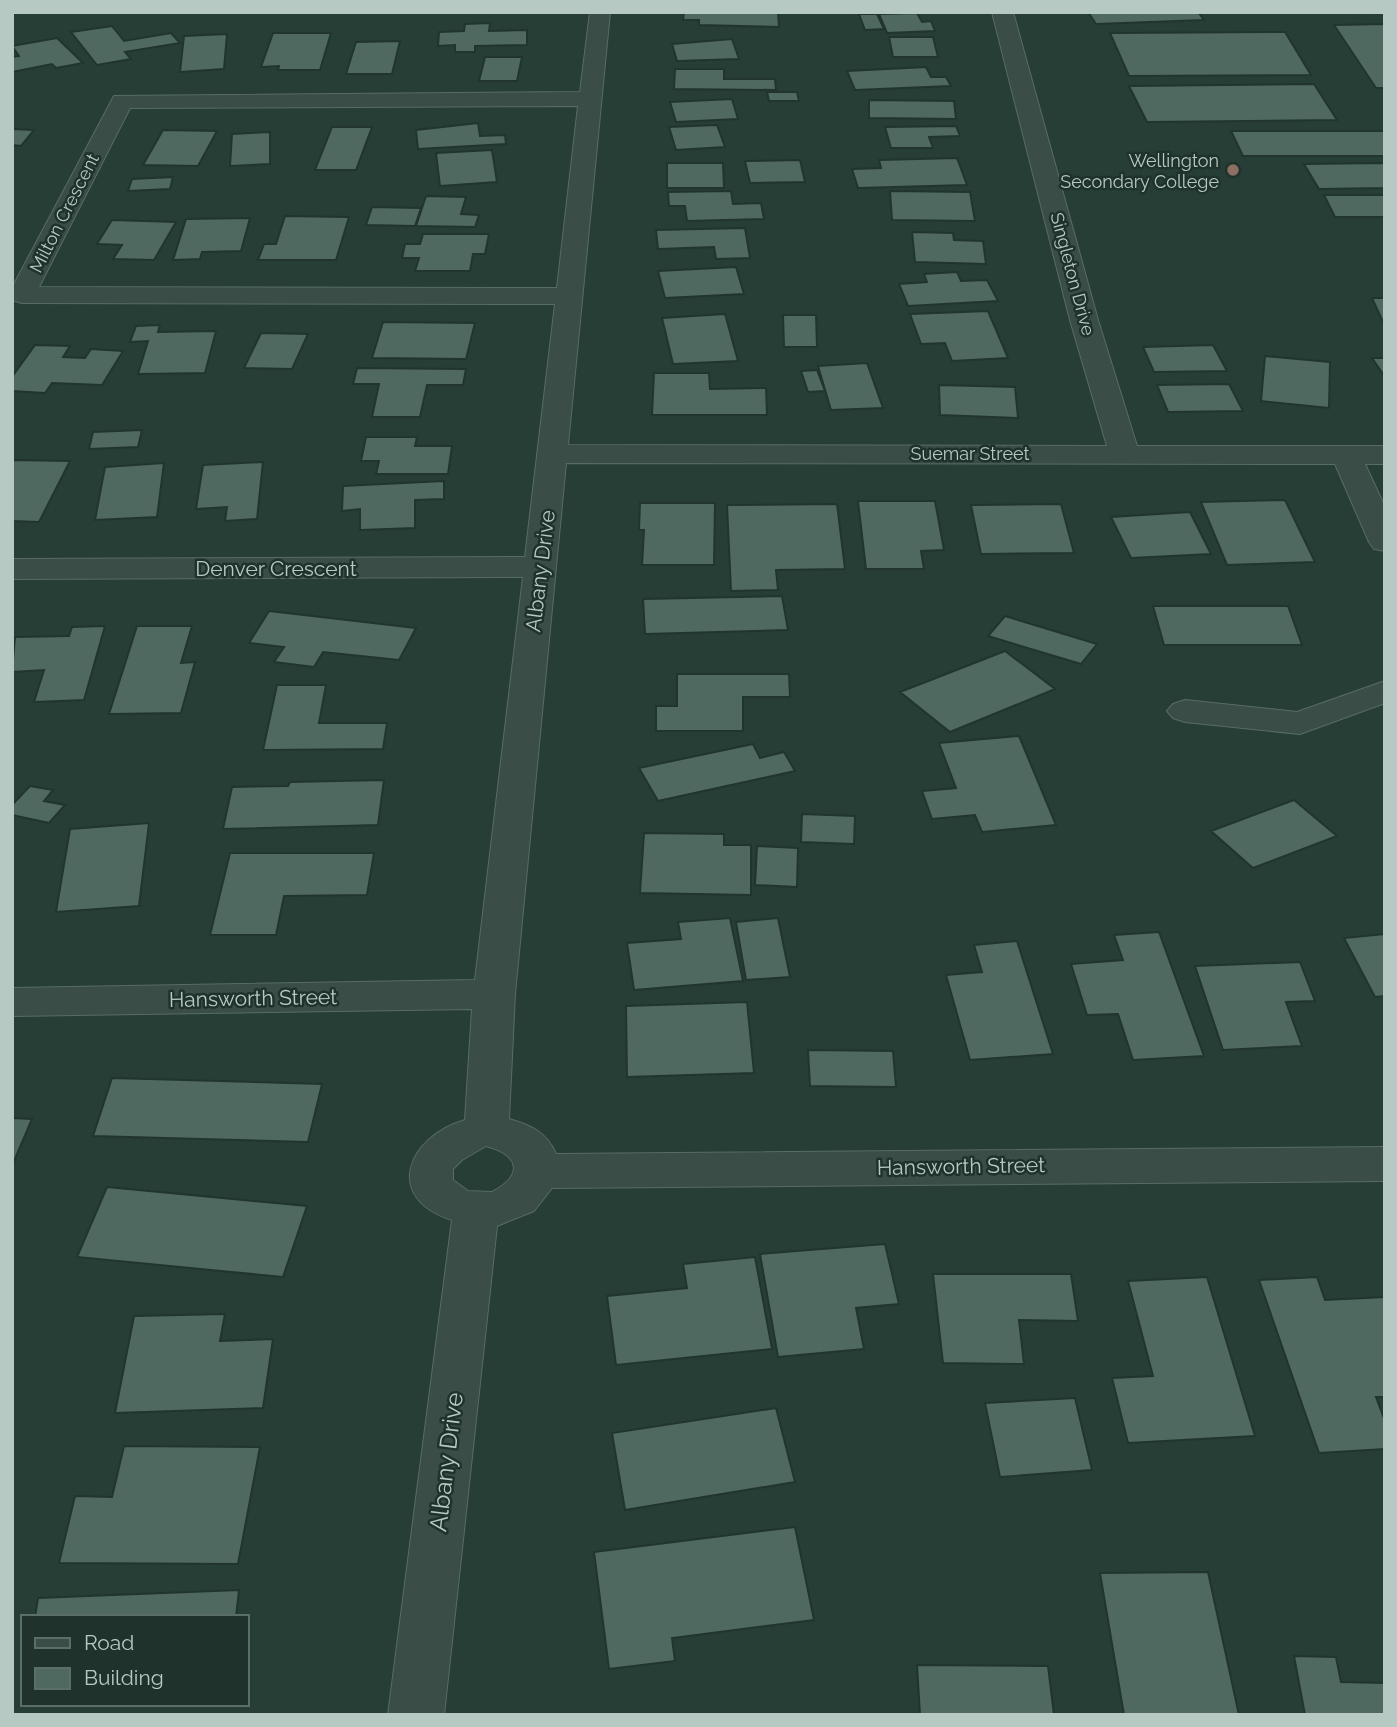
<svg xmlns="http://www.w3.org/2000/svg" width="1397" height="1727" viewBox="0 0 1397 1727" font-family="Raleway,sans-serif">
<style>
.building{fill:#4f6961;stroke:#21352e;stroke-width:2}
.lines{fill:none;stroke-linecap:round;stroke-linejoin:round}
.minor-casing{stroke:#586c65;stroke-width:2}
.minor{fill:#3a4e47;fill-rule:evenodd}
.education-dot{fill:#8d6e63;stroke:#1f332c;stroke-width:2.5}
.labels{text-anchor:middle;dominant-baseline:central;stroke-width:5;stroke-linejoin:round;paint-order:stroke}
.far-poi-label{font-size:18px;fill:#b6c9c3;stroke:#1f332c;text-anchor:end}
.far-street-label{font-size:18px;fill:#b6c9c3;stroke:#1f332c}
.street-label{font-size:21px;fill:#b6c9c3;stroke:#1f332c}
.near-street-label{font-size:24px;fill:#b6c9c3;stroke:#1f332c}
</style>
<rect width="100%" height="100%" fill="#263e35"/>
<path class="building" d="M 684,12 L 778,12 L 779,27 L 699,25 L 699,20 L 683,20 Z
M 1088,12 L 1198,12 L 1204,20 L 1096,24 Z
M 917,13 L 922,22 L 931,21 L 935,31 L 887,33 L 879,14 Z
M 859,14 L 877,14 L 884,29 L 865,30 Z
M 490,23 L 489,31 L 527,30 L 527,45 L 475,46 L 475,52 L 455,52 L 455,45 L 438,46 L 439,32 L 464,31 L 465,24 Z
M 1385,24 L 1385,88 L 1376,88 L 1334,25 Z
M 112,26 L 124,41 L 171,33 L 180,43 L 125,52 L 131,59 L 97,65 L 71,32 Z
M 1285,32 L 1311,75 L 1129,76 L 1110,33 Z
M 273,33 L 331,33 L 320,70 L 278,70 L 279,66 L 261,67 Z
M 227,34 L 224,69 L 180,72 L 184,36 Z
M 889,37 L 933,37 L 938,57 L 893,57 Z
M 57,38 L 83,63 L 56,68 L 52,64 L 12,72 L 12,57 L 19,56 L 12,46 Z
M 732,39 L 739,59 L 677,61 L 672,44 Z
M 400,41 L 392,74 L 346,74 L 356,42 Z
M 485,57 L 522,57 L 517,81 L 479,81 Z
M 926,67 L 931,77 L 946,77 L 951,86 L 855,90 L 847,71 Z
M 675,69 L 724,69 L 724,79 L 775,79 L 776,90 L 674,89 Z
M 1314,84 L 1337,120 L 1147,122 L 1129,86 Z
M 767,92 L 797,92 L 799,101 L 769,101 Z
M 732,99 L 738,119 L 676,122 L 670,102 Z
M 869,100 L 954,101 L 956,119 L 869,118 Z
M 478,123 L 480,136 L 505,135 L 506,144 L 418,149 L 416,130 Z
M 717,125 L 725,147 L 676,150 L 669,127 Z
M 956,126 L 960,136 L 929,137 L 933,148 L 891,148 L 885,127 Z
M 332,127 L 372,127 L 356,170 L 315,170 Z
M 12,129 L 34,130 L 21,146 L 12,145 Z
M 163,130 L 217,131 L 198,166 L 143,165 Z
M 1231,131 L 1385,131 L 1385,156 L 1243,156 Z
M 270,132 L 270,164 L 230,166 L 232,134 Z
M 492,150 L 497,182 L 440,186 L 436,153 Z
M 957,158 L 967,185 L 858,188 L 852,169 L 881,168 L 879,160 Z
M 800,160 L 805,182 L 750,183 L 745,161 Z
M 667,163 L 723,163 L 724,188 L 667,188 Z
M 1385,163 L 1385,188 L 1319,189 L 1304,164 Z
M 173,177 L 170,189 L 128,191 L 132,179 Z
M 731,191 L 733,204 L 761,203 L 764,219 L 687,221 L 685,206 L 669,206 L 668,192 Z
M 890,191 L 970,192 L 975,221 L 892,220 Z
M 1324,195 L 1385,195 L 1385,217 L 1335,217 Z
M 426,196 L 466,197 L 461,214 L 479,215 L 475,227 L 416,226 Z
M 372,207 L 421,208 L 415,226 L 366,225 Z
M 285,216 L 349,217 L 336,260 L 258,260 L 264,244 L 276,244 Z
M 250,218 L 241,251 L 202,252 L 200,259 L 173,260 L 186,219 Z
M 112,220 L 176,222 L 154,260 L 113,259 L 122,245 L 97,244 Z
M 745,228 L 750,258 L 716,259 L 714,247 L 658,249 L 656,230 Z
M 912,232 L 953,233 L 954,240 L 983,241 L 986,264 L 915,262 Z
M 423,234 L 489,234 L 485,254 L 473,254 L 470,271 L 415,271 L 419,258 L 402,258 L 405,244 L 420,244 Z
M 736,267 L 744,294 L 665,298 L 658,271 Z
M 957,272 L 961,281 L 987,280 L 998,301 L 908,306 L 899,284 L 927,282 L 924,274 Z
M 1372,298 L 1385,298 L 1385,322 L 1383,322 Z
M 988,311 L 1008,358 L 952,361 L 945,343 L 921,344 L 910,314 Z
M 725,314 L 738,361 L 673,364 L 662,318 Z
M 783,315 L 816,315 L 817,347 L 784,347 Z
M 383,322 L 475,323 L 466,359 L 372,358 Z
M 160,325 L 158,332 L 216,331 L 205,373 L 138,374 L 148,341 L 130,342 L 136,326 Z
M 261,333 L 308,334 L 292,369 L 244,368 Z
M 35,345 L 70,346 L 63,357 L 85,358 L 91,349 L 123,351 L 102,385 L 52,383 L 45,393 L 12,391 L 12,377 Z
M 1213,345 L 1227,371 L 1154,372 L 1143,347 Z
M 1265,356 L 1330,362 L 1329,408 L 1261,401 Z
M 1372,358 L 1385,358 L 1385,377 Z
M 867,363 L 883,408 L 831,410 L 818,366 Z
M 357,368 L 466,369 L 463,385 L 427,385 L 420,417 L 372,417 L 379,384 L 353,384 Z
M 817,370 L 825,391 L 808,392 L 801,371 Z
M 654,373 L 709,373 L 710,389 L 766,388 L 767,415 L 652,415 Z
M 1229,384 L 1243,411 L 1168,412 L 1157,385 Z
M 939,385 L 1015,387 L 1018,418 L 940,415 Z
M 142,430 L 138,447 L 89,449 L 93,432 Z
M 366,437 L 417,437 L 415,446 L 452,446 L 448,474 L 376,474 L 379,461 L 361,461 Z
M 12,460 L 70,461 L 39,522 L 12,521 Z
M 263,462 L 257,519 L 225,521 L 227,507 L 196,509 L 203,465 Z
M 164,463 L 157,517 L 95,520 L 105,467 Z
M 444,481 L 444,499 L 415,500 L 415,528 L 360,530 L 360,509 L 342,511 L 343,486 Z
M 1285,500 L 1315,562 L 1227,565 L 1201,502 Z
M 858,501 L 935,501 L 944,550 L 921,551 L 924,569 L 866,569 Z
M 640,503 L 715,503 L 714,565 L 642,565 L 644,530 L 639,530 Z
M 837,504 L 845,569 L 776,570 L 778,590 L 731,591 L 727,505 Z
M 1061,504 L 1074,553 L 981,554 L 971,505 Z
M 1190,512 L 1211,554 L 1131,558 L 1111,517 Z
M 782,596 L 788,630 L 645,634 L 643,599 Z
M 1153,606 L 1288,606 L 1302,645 L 1164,645 Z
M 269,611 L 416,628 L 399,660 L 323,652 L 314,667 L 274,662 L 284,647 L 249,643 Z
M 1005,616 L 1097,644 L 1081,664 L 988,636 Z
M 105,626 L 84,700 L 34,702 L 44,670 L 12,672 L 15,637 L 69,636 L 72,627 Z
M 137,626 L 192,626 L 181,663 L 195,662 L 181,713 L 109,714 Z
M 1005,651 L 1055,689 L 950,732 L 900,692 Z
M 677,674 L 789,674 L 790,697 L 743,697 L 743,731 L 656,731 L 656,706 L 677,706 Z
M 277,685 L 326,685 L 319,723 L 387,723 L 383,749 L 263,750 Z
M 1019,736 L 1056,825 L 982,832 L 975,815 L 932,819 L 922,791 L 956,788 L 939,743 Z
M 753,744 L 760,758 L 784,752 L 795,771 L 658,801 L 639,768 Z
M 384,780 L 378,825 L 223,829 L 232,787 L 288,786 L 290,782 Z
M 30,786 L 53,790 L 44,801 L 65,805 L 49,823 L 12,815 L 12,805 Z
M 1294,800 L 1337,836 L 1253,868 L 1211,831 Z
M 802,814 L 855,816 L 854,844 L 801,842 Z
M 149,823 L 139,906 L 56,912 L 70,829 Z
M 644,833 L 724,834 L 724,845 L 751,845 L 751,895 L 640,893 Z
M 757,846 L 798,848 L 797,887 L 755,885 Z
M 230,853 L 374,853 L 367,895 L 284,896 L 276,935 L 210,935 Z
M 730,918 L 743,981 L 634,990 L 627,943 L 681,939 L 678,922 Z
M 778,918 L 790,977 L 746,980 L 736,922 Z
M 1159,932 L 1204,1056 L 1133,1060 L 1118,1014 L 1087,1015 L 1071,964 L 1123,960 L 1114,935 Z
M 1385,934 L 1385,996 L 1375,997 L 1344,938 Z
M 1017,941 L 1053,1054 L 970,1060 L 946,975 L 982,972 L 974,945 Z
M 1300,962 L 1315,1001 L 1286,1002 L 1302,1046 L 1223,1050 L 1195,966 Z
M 747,1002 L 754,1073 L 627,1077 L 626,1006 Z
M 808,1050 L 893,1051 L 896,1087 L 810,1086 Z
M 112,1078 L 322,1084 L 308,1142 L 93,1136 Z
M 12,1118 L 32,1119 L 12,1166 Z
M 107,1187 L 307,1206 L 283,1277 L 77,1257 Z
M 885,1244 L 899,1304 L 856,1308 L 864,1349 L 778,1357 L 760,1254 Z
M 755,1257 L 772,1349 L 616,1365 L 607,1296 L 687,1288 L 683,1264 Z
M 933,1274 L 1071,1274 L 1078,1321 L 1019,1320 L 1024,1364 L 943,1363 Z
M 1207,1277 L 1255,1436 L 1128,1443 L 1112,1378 L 1153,1376 L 1128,1281 Z
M 1317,1277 L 1325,1300 L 1385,1297 L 1385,1397 L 1376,1397 L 1385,1421 L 1385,1449 L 1319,1453 L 1259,1280 Z
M 225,1314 L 220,1341 L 273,1339 L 263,1408 L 115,1413 L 134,1316 Z
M 1075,1398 L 1092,1470 L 1000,1477 L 985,1403 Z
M 776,1408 L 795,1482 L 625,1510 L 612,1433 Z
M 124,1446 L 260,1447 L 238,1564 L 59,1563 L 75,1496 L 112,1497 Z
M 795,1527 L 814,1620 L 672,1638 L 675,1661 L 609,1669 L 594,1552 Z
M 1208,1572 L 1239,1715 L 1124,1715 L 1100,1573 Z
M 239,1590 L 236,1617 L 35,1617 L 38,1598 Z
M 1294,1656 L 1336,1657 L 1341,1682 L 1385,1683 L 1385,1715 L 1305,1715 Z
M 917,1665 L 1048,1666 L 1054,1715 L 920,1715 Z"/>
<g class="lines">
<g class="minor-casing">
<path id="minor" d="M 590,12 L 610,12 L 568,445 L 1107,446 L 1070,320 L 992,12 L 1013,12 L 1098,320 L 1137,446 L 1385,446 L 1385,464 L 1365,464 L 1385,507 L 1385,551 L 1374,549 L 1369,542 L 1335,464 L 566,463 L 515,994 L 509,1119 C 530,1125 547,1132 556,1154 L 1385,1147 L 1385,1181 L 552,1188 L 534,1211 L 497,1226 L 444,1715 L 388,1715 L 452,1220 C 383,1198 407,1137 465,1120 L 472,1009 L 12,1016 L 12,988 L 475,980 L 523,577 L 12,579 L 12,559 L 525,557 L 555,304 L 22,303 L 12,300 L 12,288 L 114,96 L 580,92 ZM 578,106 L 557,288 L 39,287 L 130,108 ZM 486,1146 C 520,1155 524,1175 492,1192 L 468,1191 L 453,1180 L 453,1169 L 462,1160 Z
M 1385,681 L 1385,703 L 1300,734 L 1185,722 L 1173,718 L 1167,711 L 1173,704 L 1185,700 L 1297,712 Z"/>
</g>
<use href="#minor" class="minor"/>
</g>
<circle class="education-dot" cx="1233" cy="170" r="7"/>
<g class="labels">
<g class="far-poi-label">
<text x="1219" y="160">Wellington<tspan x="1219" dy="21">Secondary College</tspan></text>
</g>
<g class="far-street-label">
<text transform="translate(64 213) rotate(-63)">Milton Crescent</text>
<text transform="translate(1073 274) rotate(75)">Singleton Drive</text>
<text x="970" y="453">Suemar Street</text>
</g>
<g class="street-label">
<text x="276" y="568">Denver Crescent</text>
<text transform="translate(540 571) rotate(-83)">Albany Drive</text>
<text transform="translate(253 998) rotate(-1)">Hansworth Street</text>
<text transform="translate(961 1166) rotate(-1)">Hansworth Street</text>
</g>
<g class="near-street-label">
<text transform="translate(446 1462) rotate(-83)">Albany Drive</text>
</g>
</g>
<rect width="1397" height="1727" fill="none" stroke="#b6c9c3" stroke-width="28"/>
<rect x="21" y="1615" width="228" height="91" fill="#1f332c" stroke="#5b6f68" stroke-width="2"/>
<rect x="35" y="1638" width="35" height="10" fill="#3a4e47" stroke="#5b6f68" stroke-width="2"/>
<text x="84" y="1650" font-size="21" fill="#b6c9c3">Road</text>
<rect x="35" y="1668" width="35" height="21" fill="#4f6961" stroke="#5b6f68" stroke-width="2"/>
<text x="84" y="1685" font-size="21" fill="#b6c9c3">Building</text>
</svg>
